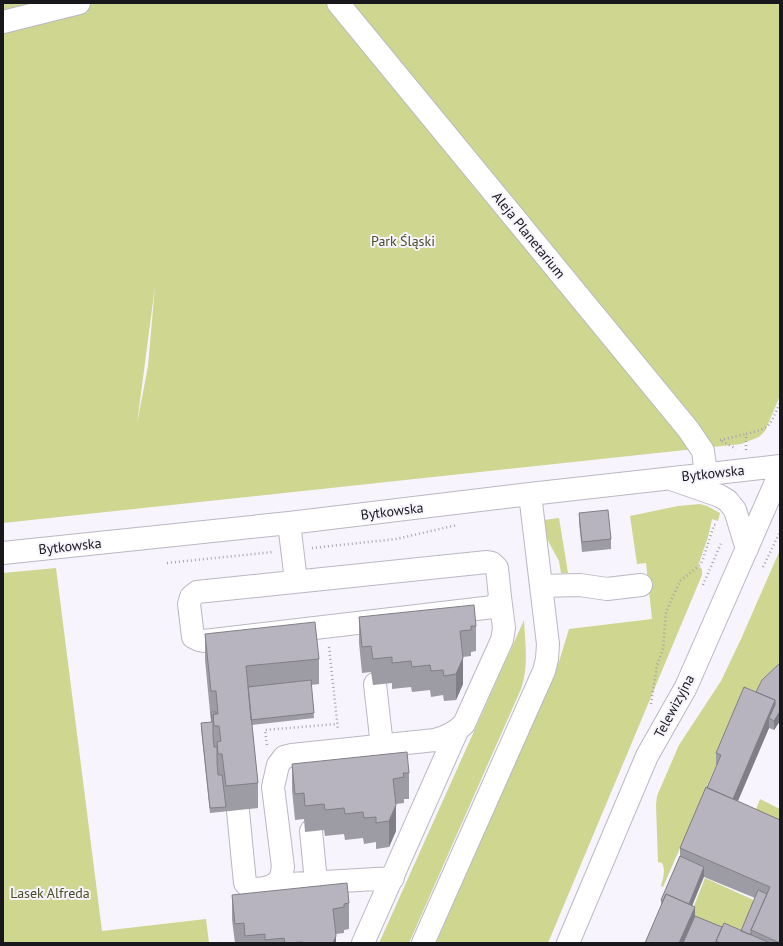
<svg xmlns="http://www.w3.org/2000/svg" width="783" height="946" viewBox="0 0 783 946" font-family="'PT Sans',sans-serif">
<style>
.green{fill:#ced690;fill-rule:evenodd}
.lines{fill:none;stroke-linecap:round;stroke-linejoin:round}
.minor-casing{stroke:#bab7c3;stroke-width:24}
.path{stroke:#a5a3ab;stroke-width:2.5;stroke-dasharray:1 3;stroke-linecap:butt}
.minor{stroke:#fff;stroke-width:22}
.wall{fill:#9d9ba4;fill-rule:evenodd}
.shaded-wall{fill:#807e86}
.building{fill:#b7b4bf;stroke:#807e86}
.labels{text-anchor:middle;dominant-baseline:central;stroke-width:4;stroke-linejoin:round;paint-order:stroke}
.street-label{font-size:14px;fill:#18171b;stroke:#f7f4fe}
.park-label{font-size:14px;fill:#494d23;stroke:#f7f4fe}
</style>
<rect width="100%" height="100%" fill="#f7f4fe"/>
<path class="green" d="M 3,3 L 780,3 L 780,396 L 765,431 L 759,437 L 741,444 L 3,523 ZM 155,286 L 148,366 L 137,424 Z
M 700,504 L 707,506 L 720,513 L 718,521 L 712,519 L 708,537 L 698,566 L 702,569 L 702,575 L 548,943 L 436,943 L 558,665 L 569,629 L 652,619 L 646,563 L 637,564 L 630,516 L 678,506 Z
M 559,518 L 568,573 L 561,573 L 559,561 L 547,539 L 544,520 Z
M 780,550 L 780,671 L 761,690 L 744,701 L 663,887 L 661,886 C 663,879 666,870 662,863 L 658,862 L 656,805 L 657,796 L 679,745 L 721,681 L 741,639 Z
M 56,568 L 102,931 L 206,919 L 209,943 L 3,943 L 3,573 Z
M 524,620 C 525,643 529,666 521,689 L 409,943 L 379,943 Z
M 760,799 L 780,809 L 780,838 L 750,825 Z
M 705,878 L 756,901 L 738,942 L 688,921 Z"/>
<g class="lines">
<g class="minor-casing">
<path id="minor" d="M 338,3 L 688,429 L 703,451 L 706,474
M 3,22 L 79,3
M 674,480 L 720,496 L 728,501 L 735,510 L 747,549
M 289,523 L 296,581
M 3,553 L 289,523 L 530,494 L 780,466
M 487,562 L 492,563 L 497,568 L 500,597 L 497,603 L 493,607 L 204,641 L 199,640 L 193,637 L 189,604 L 191,597 L 197,592 Z
M 541,586 L 580,585 L 607,589 L 641,585
M 375,684 L 382,746
M 238,811 L 245,883 L 251,889 C 262,889 276,888 281,877 C 282,874 282,870 283,867 L 273,787 L 278,765 L 284,757 L 292,755 L 435,740 C 447,737 455,733 464,724 L 502,640 L 504,628 L 500,597
M 311,831 L 316,882
M 273,885 L 393,878
M 363,943 L 457,731
M 423,943 L 544,671 L 547,659 L 548,644 L 530,494
M 568,943 L 647,756 L 686,687 L 776,482 L 780,469"/>
</g>
<path class="path" d="M 720,440 L 746,434
M 722,441 L 736,449
M 746,450 L 746,434 C 772,428 769,426 780,403
M 312,548 L 396,539 L 457,525
M 167,563 L 273,552
M 763,567 L 780,532
M 703,585 L 722,541
M 329,647 L 338,730
M 651,704 L 657,665 L 663,649 L 666,612 L 680,581 L 700,565 L 703,559 L 714,525 L 718,524
M 267,745 L 265,730 L 337,724"/>
<use href="#minor" class="minor"/>
</g>
<path class="wall" d="M 579,513 L 611,539 L 611,549 L 582,552 L 579,523 Z
M 359,617 L 476,626 L 476,651 L 471,652 L 471,656 L 463,657 L 463,684 L 456,700 L 444,701 L 443,695 L 431,697 L 430,690 L 412,692 L 411,687 L 392,689 L 392,683 L 373,685 L 371,672 L 362,673 L 359,643 Z
M 205,634 L 319,659 L 319,684 L 311,685 L 314,718 L 252,725 L 258,783 L 258,808 L 210,813 L 201,728 L 201,723 L 211,722 L 205,660 Z
M 780,663 L 780,721 L 774,730 L 769,728 L 738,801 L 780,820 L 780,943 L 645,943 L 661,907 L 661,900 L 680,856 L 680,848 L 716,767 L 716,753 L 756,692 ZM 704,877 L 755,898 L 741,931 L 722,927 L 695,916 L 692,906 Z
M 292,764 L 409,773 L 409,799 L 404,799 L 404,803 L 396,804 L 396,831 L 389,847 L 376,849 L 376,842 L 364,844 L 363,838 L 345,840 L 344,834 L 325,836 L 324,830 L 305,832 L 304,819 L 295,820 L 292,790 Z
M 232,895 L 349,903 L 349,929 L 344,930 L 344,933 L 336,934 L 336,943 L 235,943 L 232,920 Z"/>
<path class="shaded-wall" d="M 463,658 L 463,684 L 456,700 L 456,674 Z
M 775,700 L 775,715 L 769,718 L 769,728 L 731,817 L 731,802 Z
M 780,711 L 780,721 L 774,730 L 774,721 Z
M 396,805 L 396,831 L 389,847 L 389,821 Z
M 704,867 L 704,876 L 686,921 L 686,912 Z
M 695,907 L 695,925 L 687,943 L 679,943 Z
M 336,936 L 336,943 L 333,943 Z"/>
<path class="building" d="M 608,510 L 611,539 L 582,542 L 579,513 Z
M 474,605 L 476,626 L 471,626 L 471,630 L 460,631 L 463,658 L 456,674 L 444,676 L 443,670 L 431,671 L 430,665 L 412,667 L 411,661 L 392,663 L 392,657 L 373,659 L 371,646 L 362,647 L 359,617 Z
M 315,622 L 319,659 L 246,666 L 258,783 L 226,786 L 222,754 L 218,754 L 217,742 L 221,741 L 219,726 L 214,726 L 213,714 L 218,714 L 216,691 L 211,691 L 205,634 Z
M 780,663 L 780,711 L 774,721 L 769,718 L 775,705 L 775,700 L 756,692 L 762,680 Z
M 311,680 L 314,713 L 251,720 L 248,687 Z
M 744,687 L 775,700 L 733,799 L 707,788 L 721,755 L 716,753 Z
M 211,712 L 216,712 L 216,714 L 213,714 L 213,735 L 214,747 L 217,747 L 217,763 L 218,775 L 222,775 L 226,807 L 210,808 L 201,723 L 212,722 Z
M 407,752 L 409,773 L 403,773 L 404,777 L 393,779 L 396,805 L 389,821 L 376,823 L 376,817 L 364,818 L 363,812 L 345,814 L 344,808 L 325,810 L 324,804 L 305,806 L 304,793 L 295,794 L 292,764 Z
M 706,787 L 780,820 L 780,943 L 751,930 L 770,887 L 680,848 Z
M 680,856 L 704,867 L 689,904 L 666,894 L 663,901 L 661,900 Z
M 347,883 L 349,903 L 344,904 L 344,907 L 333,909 L 336,936 L 333,943 L 303,943 L 303,942 L 285,943 L 284,938 L 265,940 L 265,934 L 245,936 L 244,923 L 235,924 L 232,895 Z
M 758,890 L 767,894 L 751,930 L 751,935 L 741,931 Z
M 666,894 L 695,907 L 679,943 L 645,943 Z
M 695,916 L 722,927 L 716,941 L 716,943 L 683,943 Z
M 724,923 L 770,943 L 720,943 L 716,941 Z"/>
<g class="labels">
<g class="street-label">
<text transform="translate(529 235) rotate(51)">Aleja Planetarium</text>
<text transform="translate(713 473) rotate(-6)">Bytkowska</text>
<text transform="translate(392 511) rotate(-7)">Bytkowska</text>
<text transform="translate(70 546) rotate(-6)">Bytkowska</text>
<text transform="translate(674 706) rotate(-62)">Telewizyjna</text>
</g>
<g class="park-label">
<text x="403" y="241">Park Śląski</text>
<text x="50" y="893">Lasek Alfreda</text>
</g>
</g>
<rect width="783" height="946" fill="none" stroke="#18171b" stroke-width="8"/>
</svg>
